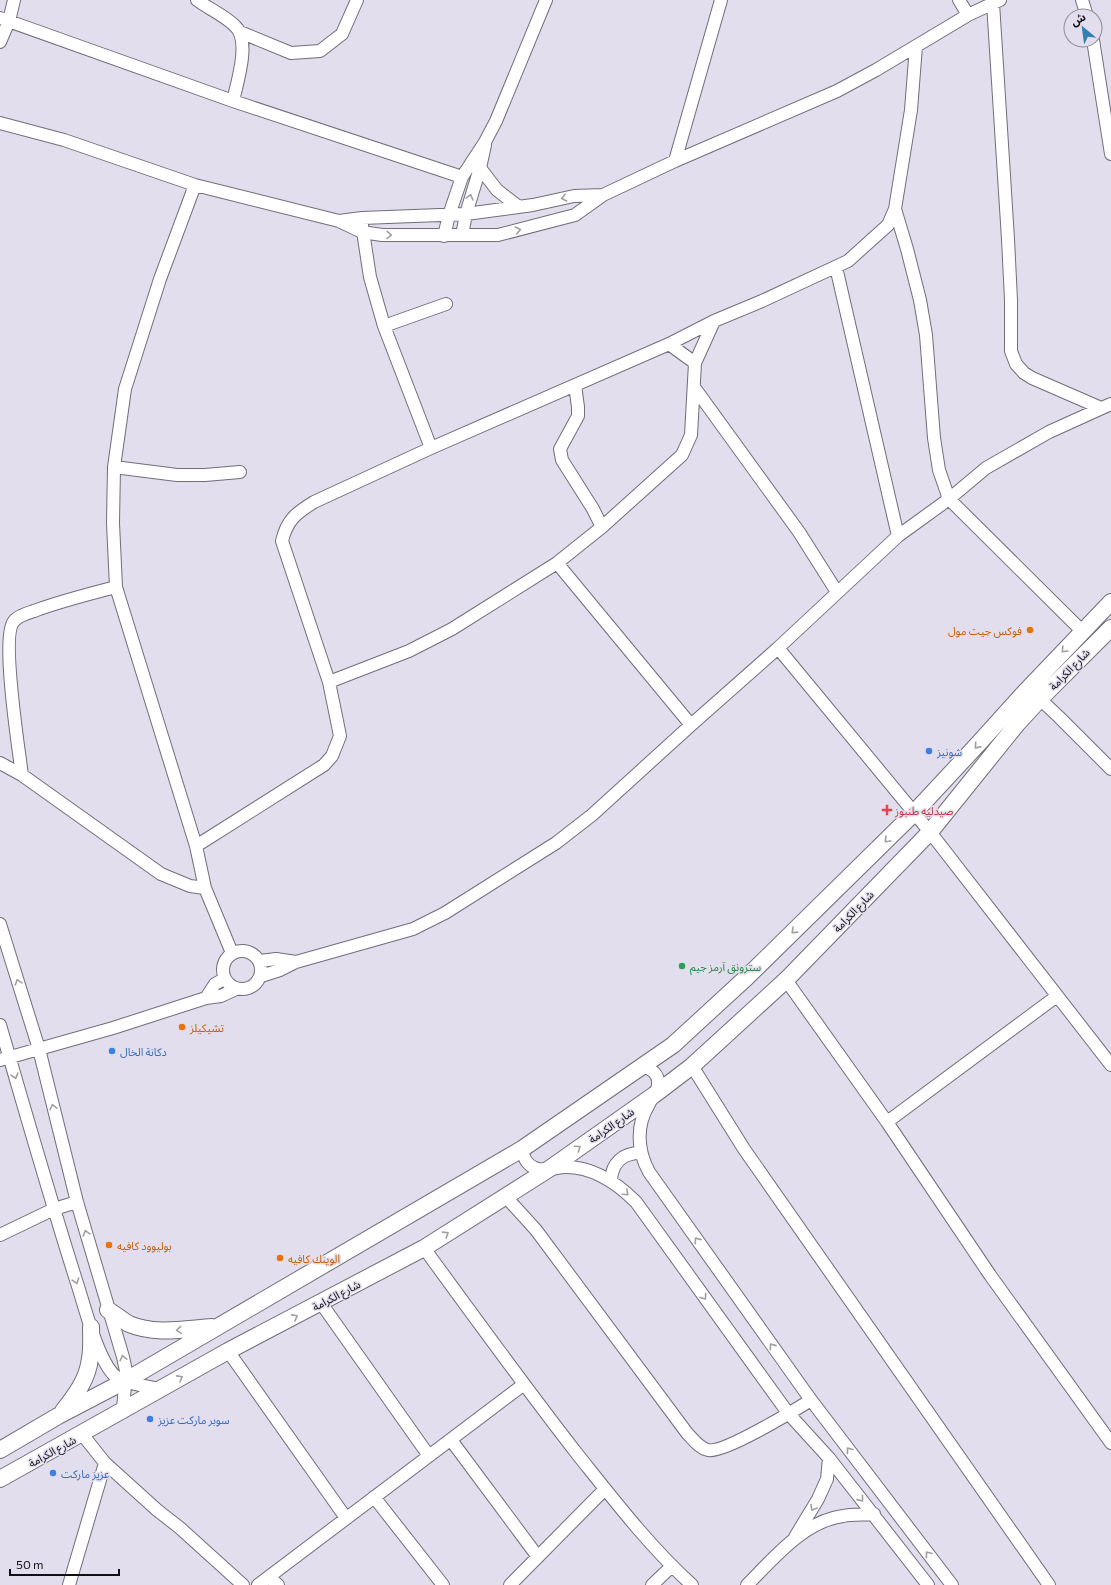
<svg xmlns="http://www.w3.org/2000/svg" width="1111" height="1585" viewBox="0 0 1111 1585" font-family="Commissioner,'Noto Sans Arabic',sans-serif">
<style>
.lines{fill:none;stroke-linecap:round;stroke-linejoin:round}
.minor-casing{stroke:#716d79;stroke-width:14}
.tertiary-casing{stroke:#716d79;stroke-width:18}
.minor{stroke:#fff;stroke-width:12}
.tertiary{stroke:#fff;stroke-width:16}
.oneway{stroke:#a09fa1}
.food-dot{fill:#e8710a;stroke:#e3deed;stroke-width:1.5}
.shop-dot{fill:#3f7fe0;stroke:#e3deed;stroke-width:1.5}
.health-dot{fill:#e0444e;stroke:#e3deed;stroke-width:1.5}
.leisure-dot{fill:#2e9e5b;stroke:#e3deed;stroke-width:1.5}
.labels{text-anchor:middle;dominant-baseline:central;stroke-width:3;stroke-linejoin:round;paint-order:stroke}
.food-label{font-size:11px;fill:#c56008;stroke:#e3deed;text-anchor:start}
.street-label{font-size:11px;fill:#110f14;stroke:#e3deed}
.shop-label{font-size:11px;fill:#366cbe;stroke:#e3deed;text-anchor:start}
.health-label{font-size:11px;fill:#be3a42;stroke:#e3deed;text-anchor:start}
.leisure-label{font-size:11px;fill:#27864d;stroke:#e3deed;text-anchor:start}
</style>
<rect width="100%" height="100%" fill="#e3deed"/>
<g class="lines">
<g class="minor-casing">
<path id="minor" d="M 197,0 C 209,9 224,15 235,26 C 251,40 237,83 233,101
M 959,0 L 968,15
M 1082,0 L 1087,16
M 993,3 L 1008,239 L 1011,300 L 1011,351 L 1016,364 L 1024,373 L 1032,378 L 1101,408
M 0,18 L 233,101 L 462,177
M 240,32 L 291,53 L 320,51 L 342,34 L 357,0
M 1093,40 L 1111,154
M 0,42 L 9,21 L 14,0
M 0,123 L 64,140 L 195,185 L 339,221 L 362,232 L 382,235 L 498,235 L 575,215 L 603,195 L 675,161 L 837,91 L 876,70 L 968,15 L 1000,0
M 675,161 L 721,0
M 480,168 L 497,190 L 519,207
M 195,185 L 160,279 L 125,389 L 114,467 L 113,523 L 116,587 L 196,846 L 205,888 L 232,953
M 895,209 L 907,249 L 920,300 L 926,335 L 934,438 L 939,470 L 949,499 L 1082,631
M 339,221 L 362,218 L 466,214 L 533,205 L 574,196 L 603,195
M 362,225 L 370,277 L 384,326 L 431,448
M 462,235 L 466,214 L 480,168 L 485,145
M 444,236 L 449,215 L 462,177 L 485,142 L 496,121 L 546,0
M 836,267 L 898,536
M 384,326 L 446,304
M 669,344 L 695,363
M 575,385 L 578,407 L 578,416 L 560,449 L 562,460 L 593,509 L 602,527
M 694,387 L 799,532 L 837,592
M 114,467 L 177,475 L 205,475 L 240,472
M 557,563 L 691,725
M 778,648 L 898,536 L 949,499 L 986,468 L 1049,432 L 1111,404
M 329,682 L 409,651 L 452,629 L 557,563 L 602,527 L 682,455 L 691,435 L 695,363 L 714,321
M 1040,699 L 1059,717 L 1111,769
M 0,763 L 22,775 L 161,874 L 190,886 L 205,888
M 22,775 C 19,751 0,632 15,620 C 20,615 28,613 34,611 C 61,601 89,594 116,587
M 196,846 L 324,765 L 332,756 L 340,736 L 337,721 L 329,682 L 282,541 C 287,520 296,513 314,502 L 431,448 L 669,344 L 714,321 L 762,301 L 848,261 L 888,225 L 895,209 L 911,110 L 916,46
M 0,924 L 39,1049 L 77,1202 L 123,1357 L 126,1371 L 123,1410
M223 970a19 19 0 1 1 38 0a19 19 0 1 1-38 0Z
M 260,961 L 276,959 L 296,962
M 261,976 L 280,970 L 296,962 L 413,929 L 445,913 L 556,843 L 592,815 L 691,725 L 778,648 L 930,832 L 1111,1065
M 786,980 L 887,1122 L 990,1275 L 1111,1443
M 206,998 L 215,984 L 224,979
M 0,1025 C 25,1110 49,1195 76,1280 C 84,1304 97,1358 114,1375 C 123,1384 148,1386 160,1389
M 0,1060 L 113,1028 L 206,998 L 221,996 L 236,989
M 692,1066 L 744,1149 L 1049,1585
M 644,1067 C 652,1069 659,1075 658,1084 C 658,1092 652,1097 649,1104 C 636,1125 637,1150 649,1172 L 811,1400 L 952,1585
M 887,1122 L 1057,996
M 522,1149 C 523,1157 527,1165 535,1168 C 545,1172 556,1167 566,1167 C 594,1167 617,1183 636,1202 L 788,1413 L 829,1458 L 928,1585
M 611,1180 C 612,1163 623,1153 640,1153
M 506,1197 L 536,1230 L 687,1433 C 693,1439 699,1448 708,1450 C 723,1454 795,1410 811,1400
M 0,1235 L 54,1209 L 77,1202
M 424,1248 C 475,1318 525,1387 578,1455 C 614,1500 650,1547 692,1585
M 321,1303 L 429,1456
M 228,1351 L 346,1518
M 82,1434 L 105,1463 L 157,1510 L 180,1528 L 243,1585
M 451,1440 L 538,1557
M 374,1497 L 443,1585
M 795,1537 L 818,1499 L 827,1479 L 829,1458
M 269,1577 L 278,1585
M 69,1585 L 105,1463
M 258,1585 L 523,1385
M 510,1585 L 605,1489
M 652,1585 L 672,1566
M 747,1585 C 773,1559 804,1521 843,1516 C 853,1514 864,1515 874,1514"/>
</g>
<g class="tertiary-casing">
<path id="tertiary" d="M 108,1310 C 115,1314 122,1320 129,1324 C 155,1335 184,1329 212,1327
M 63,1411 C 75,1396 88,1379 90,1358 C 92,1348 91,1337 91,1327
M 0,1450 L 58,1416 L 125,1381 L 522,1149 L 673,1045 L 747,977 L 913,814 L 979,743 L 1025,692 L 1111,602
M 0,1479 L 228,1351 L 424,1248 L 549,1169 L 654,1095 L 692,1066 L 786,980 L 930,832 L 1017,724 L 1040,699 L 1111,628"/>
</g>
<use href="#minor" class="minor"/>
<use href="#tertiary" class="tertiary"/>
</g>
<defs><path id="oneway-chevron" d="M-2-3.5L2.5 0L-2 3.5" fill="none" stroke-width="1.6" stroke-linecap="round" stroke-linejoin="round"/></defs>
<g class="oneway">
<use href="#oneway-chevron" transform="translate(470 197) rotate(-75)"/>
<use href="#oneway-chevron" transform="translate(564 198) rotate(168)"/>
<use href="#oneway-chevron" transform="translate(518 230) rotate(-13)"/>
<use href="#oneway-chevron" transform="translate(389 235) rotate(1)"/>
<use href="#oneway-chevron" transform="translate(1064 650) rotate(134)"/>
<use href="#oneway-chevron" transform="translate(977 746) rotate(132)"/>
<use href="#oneway-chevron" transform="translate(887 840) rotate(135)"/>
<use href="#oneway-chevron" transform="translate(794 931) rotate(136)"/>
<use href="#oneway-chevron" transform="translate(18 982) rotate(-107)"/>
<use href="#oneway-chevron" transform="translate(15 1076) rotate(74)"/>
<use href="#oneway-chevron" transform="translate(53 1107) rotate(-104)"/>
<use href="#oneway-chevron" transform="translate(578 1148) rotate(-35)"/>
<use href="#oneway-chevron" transform="translate(626 1193) rotate(43)"/>
<use href="#oneway-chevron" transform="translate(86 1233) rotate(-106)"/>
<use href="#oneway-chevron" transform="translate(446 1234) rotate(-32)"/>
<use href="#oneway-chevron" transform="translate(697 1240) rotate(-125)"/>
<use href="#oneway-chevron" transform="translate(76 1281) rotate(72)"/>
<use href="#oneway-chevron" transform="translate(704 1297) rotate(54)"/>
<use href="#oneway-chevron" transform="translate(295 1317) rotate(-28)"/>
<use href="#oneway-chevron" transform="translate(179 1330) rotate(175)"/>
<use href="#oneway-chevron" transform="translate(772 1346) rotate(-125)"/>
<use href="#oneway-chevron" transform="translate(123 1358) rotate(-104)"/>
<use href="#oneway-chevron" transform="translate(180 1378) rotate(-29)"/>
<use href="#oneway-chevron" transform="translate(849 1450) rotate(-127)"/>
<use href="#oneway-chevron" transform="translate(861 1499) rotate(51)"/>
<use href="#oneway-chevron" transform="translate(813 1508) rotate(121)"/>
<use href="#oneway-chevron" transform="translate(928 1554) rotate(-127)"/>
</g>
<g class="food-dot">
<circle cx="1030" cy="630" r="4"/>
<circle cx="182" cy="1027" r="4"/>
<circle cx="109" cy="1245" r="4"/>
<circle cx="280" cy="1258" r="4"/>
</g>
<g class="shop-dot">
<circle cx="929" cy="751" r="4"/>
<circle cx="112" cy="1051" r="4"/>
<circle cx="150" cy="1419" r="4"/>
<circle cx="53" cy="1473" r="4"/>
</g>
<path class="health-dot" d="M885 804h4v4h4v4h-4v4h-4v-4h-4v-4h4z"/>
<circle class="leisure-dot" cx="682" cy="966" r="4"/>
<g class="labels">
<g class="food-label">
<text x="1022" y="630" text-anchor="end">فوكس جيت مول</text>
<text x="190" y="1027">تشيكيلز</text>
<text x="117" y="1245">بوليوود كافيه</text>
<text x="288" y="1258">الوينك كافيه</text>
</g>
<g class="street-label">
<text transform="translate(1069 669) rotate(-46)">شارع الكرامة</text>
<text transform="translate(853 911) rotate(-46)">شارع الكرامة</text>
<text transform="translate(611 1125) rotate(-35)">شارع الكرامة</text>
<text transform="translate(336 1295) rotate(-28)">شارع الكرامة</text>
<text transform="translate(52 1451) rotate(-29)">شارع الكرامة</text>
</g>
<g class="shop-label">
<text x="937" y="751">شونيز</text>
<text x="120" y="1051">دكانة الخال</text>
<text x="158" y="1419">سوبر ماركت عزيز</text>
<text x="61" y="1473">عزيز ماركت</text>
</g>
<g class="health-label">
<text x="895" y="810">صيدليه طنبوز</text>
</g>
<g class="leisure-label">
<text x="690" y="966">سترونق آرمز جيم</text>
</g>
</g>
<g transform="translate(1083 28) rotate(331)"><circle r="19" fill="#e3deed" stroke="#8f8b96"/>
<path d="M0-3L7 15L0 10L-7 15Z" fill="#3380b3"/>
<text y="-6" font-size="11" font-weight="bold" text-anchor="middle" fill="#110f14">ش</text>
</g>
<path d="M10 1569v6h109v-6" fill="none" stroke="#110f14" stroke-width="2"/>
<text x="16" y="1569" font-size="12" fill="#110f14" stroke="#e3deed" stroke-width="3" paint-order="stroke">50 m</text>
</svg>
